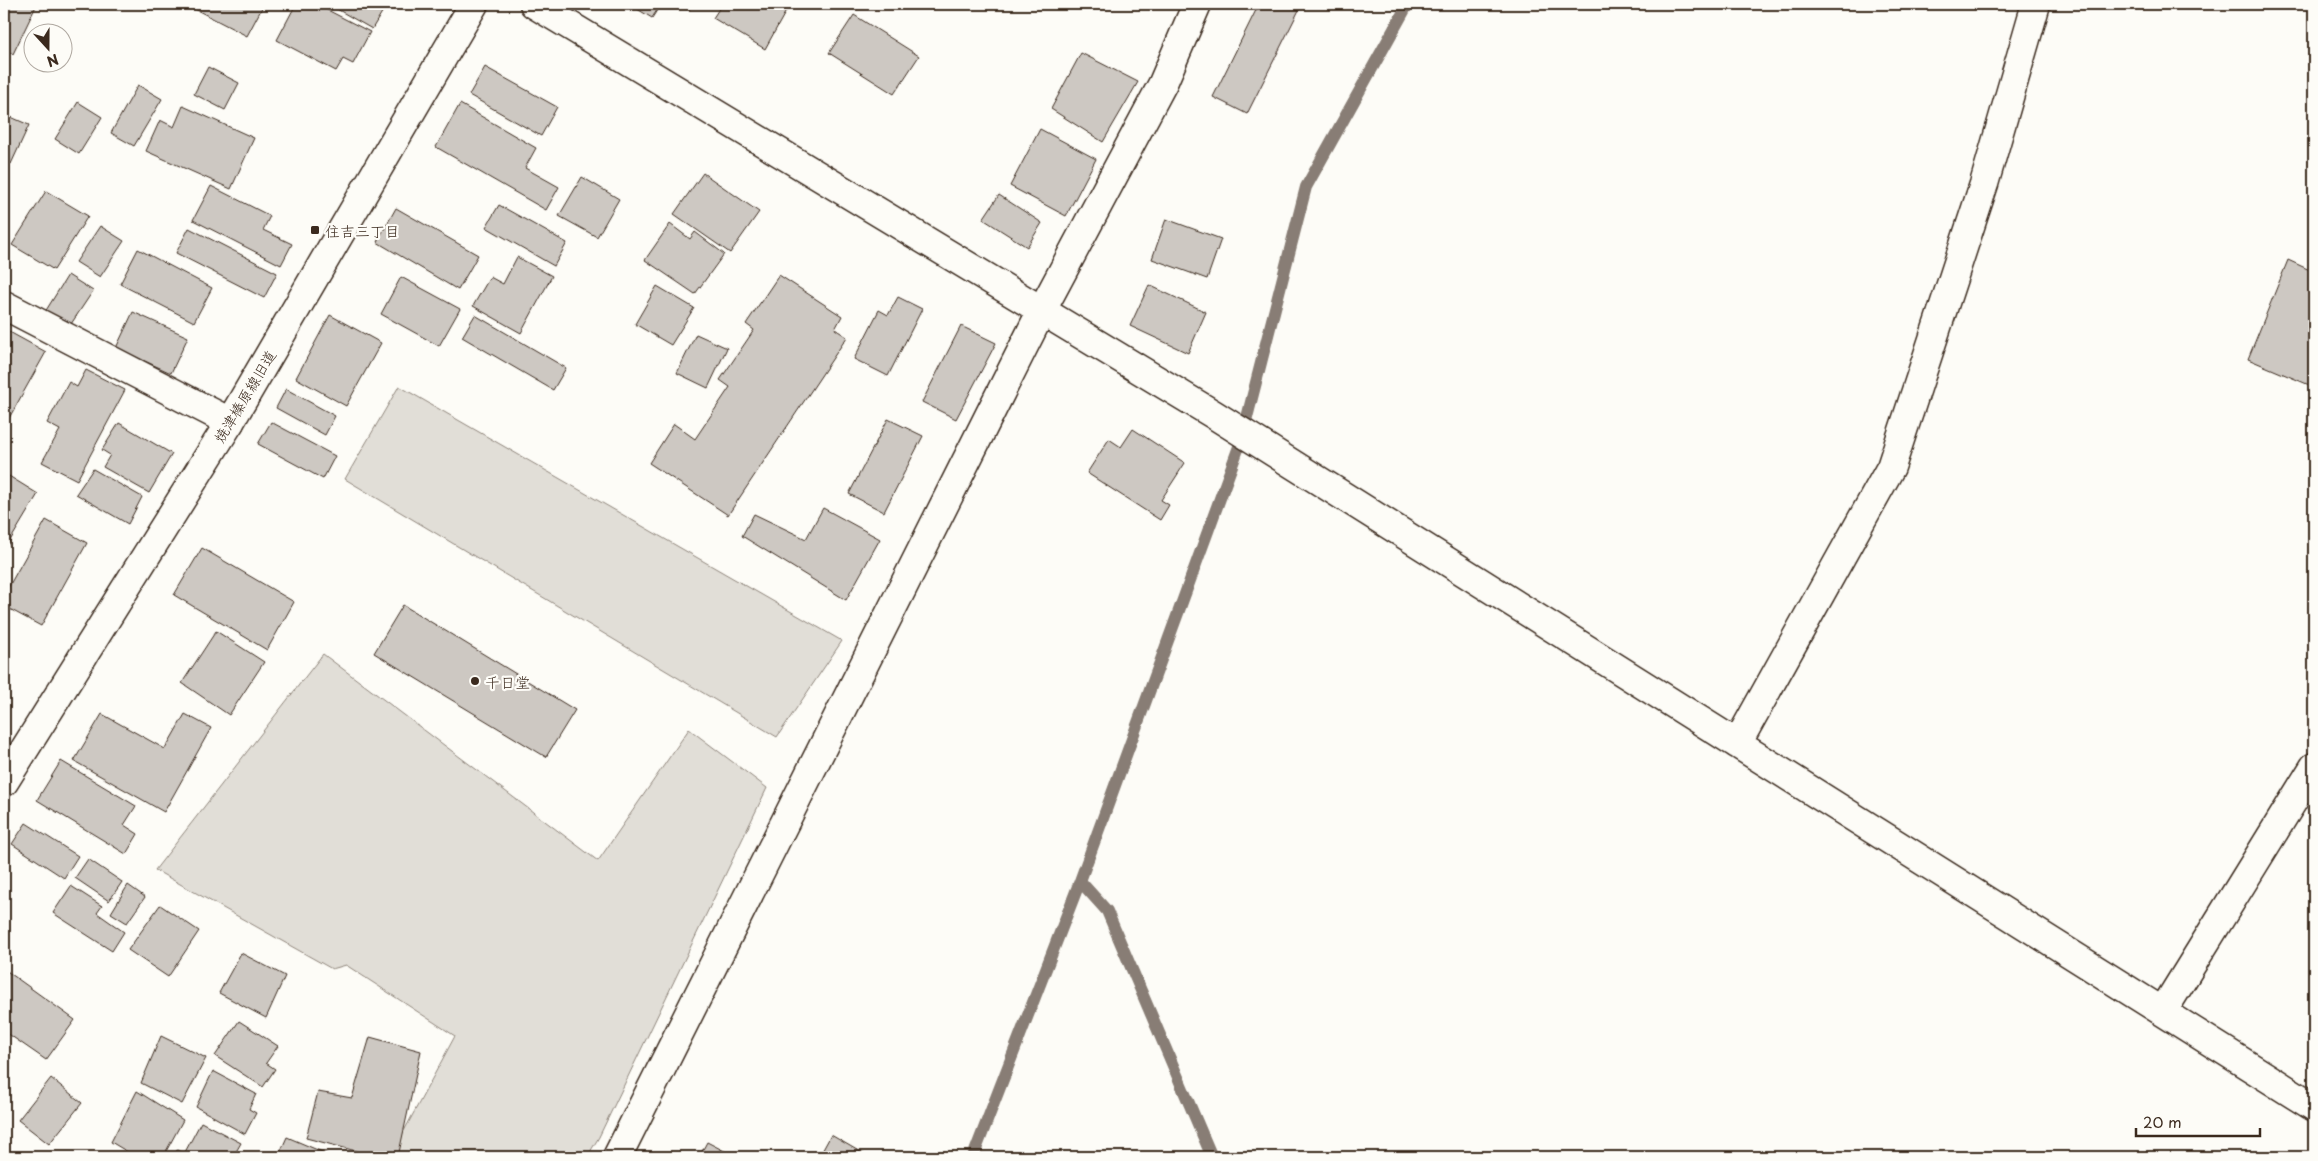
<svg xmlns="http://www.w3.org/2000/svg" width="2318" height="1161" viewBox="0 0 2318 1161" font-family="'Playpen Sans','Klee One',sans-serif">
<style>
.green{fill:#e1ded7;stroke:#8e847a}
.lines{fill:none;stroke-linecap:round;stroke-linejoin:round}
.stream{stroke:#887d74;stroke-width:12}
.building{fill:#cdc8c2;stroke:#3b2a1e}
.street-casing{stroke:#3b2a1e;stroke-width:31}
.secondary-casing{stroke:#3b2a1e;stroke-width:31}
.street{stroke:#fdfcf7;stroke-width:28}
.secondary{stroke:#fdfcf7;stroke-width:28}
.poi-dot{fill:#3b2a1e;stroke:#fdfcf7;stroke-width:2}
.labels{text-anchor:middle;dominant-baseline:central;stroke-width:4.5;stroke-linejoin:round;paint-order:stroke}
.poi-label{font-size:15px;fill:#3b2a1e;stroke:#fdfcf7;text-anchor:start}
.street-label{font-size:15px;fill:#3b2a1e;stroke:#fdfcf7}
</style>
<rect width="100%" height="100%" fill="#fdfcf7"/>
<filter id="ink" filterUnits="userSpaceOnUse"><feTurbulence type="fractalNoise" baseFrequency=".02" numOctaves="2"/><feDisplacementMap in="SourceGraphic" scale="10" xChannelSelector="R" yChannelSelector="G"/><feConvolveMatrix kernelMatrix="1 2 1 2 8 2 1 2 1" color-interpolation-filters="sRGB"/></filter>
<g filter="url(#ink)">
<path class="green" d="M 399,386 L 842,641 L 777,737 L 345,479 Z
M 323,654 L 598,861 L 689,729 L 767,788 L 599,1137 L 587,1157 L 390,1157 L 455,1036 L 346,965 L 332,969 L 155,870 Z"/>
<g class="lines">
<path class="stream" d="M 1080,881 L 1107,911 L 1212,1157
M 973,1157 L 1080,881 L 1241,441 L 1306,187 L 1408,4"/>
</g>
<path class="building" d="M 4,4 L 37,4 L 13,54 L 4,49 Z
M 185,4 L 264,4 L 247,36 Z
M 296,4 L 316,4 L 370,32 L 353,64 L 343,59 L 336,71 L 277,40 Z
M 328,4 L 387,4 L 372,29 Z
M 629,4 L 661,4 L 652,18 Z
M 678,4 L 693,4 L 689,10 Z
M 722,4 L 790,4 L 765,49 L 713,18 Z
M 1259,4 L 1302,4 L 1247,114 L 1213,97 Z
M 854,15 L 919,56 L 894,94 L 829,53 Z
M 1081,53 L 1138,82 L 1103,142 L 1051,109 Z
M 208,67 L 239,83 L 225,110 L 194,94 Z
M 485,67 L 557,107 L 541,136 L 469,95 Z
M 138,85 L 162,99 L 134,146 L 111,133 Z
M 78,102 L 102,117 L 79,154 L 55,139 Z
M 460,104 L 536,148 L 525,168 L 559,187 L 546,210 L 436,147 Z
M 183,106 L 254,138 L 231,189 L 146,151 L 160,120 L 174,127 Z
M 4,114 L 29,125 L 11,164 L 4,161 Z
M 1040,129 L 1096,159 L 1066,216 L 1010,186 Z
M 703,173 L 759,212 L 730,253 L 674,214 Z
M 582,177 L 619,199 L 597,237 L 559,216 Z
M 211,186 L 270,216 L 263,230 L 292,244 L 281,265 L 193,220 Z
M 46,191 L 88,216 L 54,270 L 12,245 Z
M 999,195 L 1042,223 L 1027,247 L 983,219 Z
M 499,205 L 567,243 L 554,266 L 486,227 Z
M 396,208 L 478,255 L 458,290 L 377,242 Z
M 1166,219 L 1221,239 L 1207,279 L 1152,259 Z
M 670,224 L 690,239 L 695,232 L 724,254 L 695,294 L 645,260 Z
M 100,226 L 124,241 L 100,277 L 76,262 Z
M 189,228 L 277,273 L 264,298 L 176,253 Z
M 138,249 L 212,288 L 194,322 L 120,284 Z
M 517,257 L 552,276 L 521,333 L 473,306 L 490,277 L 503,284 Z
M 2288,260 L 2314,272 L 2314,387 L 2248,359 Z
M 68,275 L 93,291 L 69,327 L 45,312 Z
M 779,275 L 842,316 L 835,329 L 847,337 L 728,515 L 649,463 L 674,424 L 695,439 L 730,387 L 720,380 L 754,330 L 746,324 Z
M 401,277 L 460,309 L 439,346 L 381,314 Z
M 1149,285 L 1206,312 L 1188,353 L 1130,326 Z
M 657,286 L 694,308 L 671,345 L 635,324 Z
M 898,297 L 922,309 L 888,376 L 854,359 L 879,310 L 888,315 Z
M 133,312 L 188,337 L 171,373 L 116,348 Z
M 330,315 L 381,343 L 346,406 L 296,378 Z
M 475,315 L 566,368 L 553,390 L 462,337 Z
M 961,326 L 996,343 L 956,419 L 922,402 Z
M 4,329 L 46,352 L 4,427 Z
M 696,334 L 727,348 L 708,388 L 677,373 Z
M 86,370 L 125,390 L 77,480 L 42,462 L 60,430 L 47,423 L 69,382 L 77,387 Z
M 286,389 L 335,416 L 325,435 L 276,408 Z
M 888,419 L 923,436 L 884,512 L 849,494 Z
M 271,422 L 335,456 L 323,479 L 258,444 Z
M 119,423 L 172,454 L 149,493 L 103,467 L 110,455 L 102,450 Z
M 1133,429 L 1185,463 L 1161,500 L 1169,505 L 1160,520 L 1087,473 L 1109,439 L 1121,447 Z
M 93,469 L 142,497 L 128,524 L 76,494 Z
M 4,473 L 38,494 L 5,549 L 4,548 Z
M 823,508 L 880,539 L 846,600 L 742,536 L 754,514 L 806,539 Z
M 46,520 L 87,543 L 41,626 L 4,606 L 4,595 Z
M 202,548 L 294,602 L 267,650 L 174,595 Z
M 403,605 L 575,710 L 546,757 L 374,653 Z
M 216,631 L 264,662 L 229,715 L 182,683 Z
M 102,714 L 165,749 L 185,714 L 211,728 L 164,812 L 74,761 Z
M 61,761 L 136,806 L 124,825 L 138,834 L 126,854 L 37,800 Z
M 26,823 L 78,856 L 64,878 L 12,844 Z
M 88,859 L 122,882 L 109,901 L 75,878 Z
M 128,885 L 145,897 L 127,923 L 111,913 Z
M 71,886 L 102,906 L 97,913 L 124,932 L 112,951 L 53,913 Z
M 160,905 L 199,931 L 168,977 L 128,950 Z
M 241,953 L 285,976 L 266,1018 L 219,993 Z
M 4,969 L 75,1020 L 46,1060 L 4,1031 Z
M 239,1021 L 278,1046 L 266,1063 L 275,1069 L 263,1087 L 215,1056 Z
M 161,1036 L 206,1058 L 182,1104 L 141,1083 Z
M 370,1037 L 421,1051 L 398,1157 L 379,1157 L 306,1138 L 318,1092 L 352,1098 Z
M 213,1071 L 256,1094 L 249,1109 L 256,1113 L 245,1134 L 196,1107 Z
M 51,1078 L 82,1103 L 49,1144 L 18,1120 Z
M 137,1091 L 183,1120 L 163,1157 L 136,1157 L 111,1142 Z
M 201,1122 L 241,1143 L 233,1157 L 174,1157 L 177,1150 L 184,1154 Z
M 831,1135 L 869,1157 L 819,1157 Z
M 287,1137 L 334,1157 L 278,1157 Z
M 707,1142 L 736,1157 L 699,1157 Z"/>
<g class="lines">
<g class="street-casing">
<path id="street" d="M 4,305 L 230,422
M 2163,1011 L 2314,767"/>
</g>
<g class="secondary-casing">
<path id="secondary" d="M 534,4 L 1213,414 L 2314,1107
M 1737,744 L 1891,467 L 1984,184 L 2036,4
M 4,782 L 230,422 L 474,4
M 617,1157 L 1042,310 L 1163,83 L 1197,4"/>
</g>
<use href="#street" class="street"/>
<use href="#secondary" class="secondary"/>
</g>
</g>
<g class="poi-dot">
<rect x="310" y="225" width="10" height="10" rx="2.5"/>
<circle cx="475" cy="681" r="5"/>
</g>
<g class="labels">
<g class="poi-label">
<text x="325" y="230">住吉三丁目</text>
<text x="485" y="681">千日堂</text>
</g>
<g class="street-label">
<text transform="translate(244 396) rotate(-59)">焼津榛原線旧道</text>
</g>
</g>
<rect width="2318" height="1161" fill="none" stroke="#fdfcf7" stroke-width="20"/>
<rect x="10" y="10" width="2298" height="1141" fill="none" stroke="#3b2a1e" stroke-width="2" filter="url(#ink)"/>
<g transform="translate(48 48) rotate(159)"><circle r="24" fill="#fdfcf7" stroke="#afa8a0"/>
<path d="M0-4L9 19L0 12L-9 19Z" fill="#3b2a1e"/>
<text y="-8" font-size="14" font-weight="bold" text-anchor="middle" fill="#3b2a1e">N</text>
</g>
<path d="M2136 1128v8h124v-8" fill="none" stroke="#3b2a1e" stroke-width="2.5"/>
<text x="2143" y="1128" font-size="15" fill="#3b2a1e" stroke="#fdfcf7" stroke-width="4" paint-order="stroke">20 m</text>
</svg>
